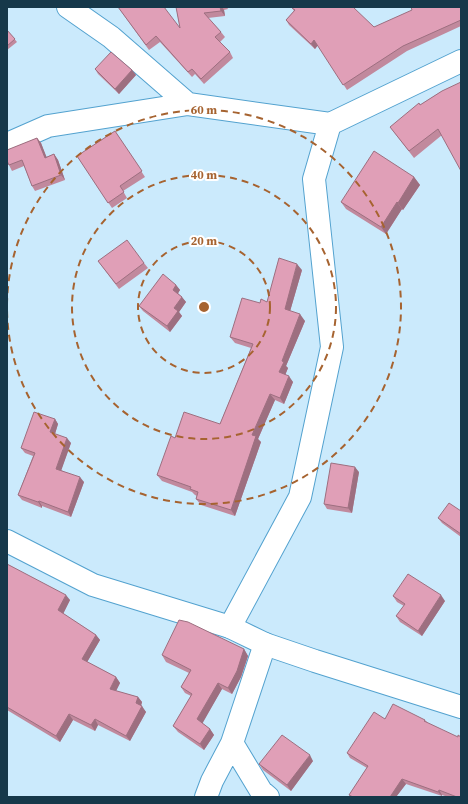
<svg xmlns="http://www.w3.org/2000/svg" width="468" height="804" viewBox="0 0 468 804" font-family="'Source Serif 4',serif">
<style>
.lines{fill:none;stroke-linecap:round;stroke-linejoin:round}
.street-casing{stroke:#53a2cf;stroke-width:24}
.secondary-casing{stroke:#53a2cf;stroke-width:24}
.street{stroke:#fff;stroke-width:22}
.secondary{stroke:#fff;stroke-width:22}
.wall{fill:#c1899d}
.shaded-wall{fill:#9d6f80}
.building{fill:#e09fb7;stroke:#9d6f80}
.ring{fill:none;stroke:#a66330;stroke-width:2;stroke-dasharray:7 5}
.centre{fill:#a66330;stroke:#fff;stroke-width:2}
.ring-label{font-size:12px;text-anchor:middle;font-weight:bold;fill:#a66330;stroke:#fff;stroke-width:4;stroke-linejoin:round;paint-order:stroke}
</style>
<rect width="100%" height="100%" fill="#cbeafc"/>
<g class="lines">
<g class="street-casing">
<path id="street" d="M 68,7 L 111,37 L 188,104
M 7,144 L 48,126 L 188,104 L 330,124 L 461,61
M 230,627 L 300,497 L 332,347 L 314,179 L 330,124
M 232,743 L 261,791 L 268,797
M 206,797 L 212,781 L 232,743 L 265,644"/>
</g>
<g class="secondary-casing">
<path id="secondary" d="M 7,541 L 93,585 L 230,627 L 265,644 L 315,661 L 461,707"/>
</g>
<use href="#street" class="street"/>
<use href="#secondary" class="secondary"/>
</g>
<path class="wall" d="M 118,7 L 180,28 L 176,7 L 227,7 L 228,9 L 224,10 L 225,16 L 208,18 L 221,32 L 225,37 L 220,42 L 230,52 L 233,58 L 204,84 L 195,74 L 192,77 L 160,42 L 149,50 Z
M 461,7 L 461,26 L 407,51 L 347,90 L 318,45 L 315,49 L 289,25 L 286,20 L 294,11 L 292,8 L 374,27 Z
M 7,30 L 17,42 L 7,50 Z
M 95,69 L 132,70 L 136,75 L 119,94 L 98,74 Z
M 442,91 L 442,135 L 414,158 L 390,127 L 420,105 Z
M 115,131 L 145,177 L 123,191 L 127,198 L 112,208 L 77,156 Z
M 37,138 L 41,143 L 46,157 L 54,154 L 58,160 L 65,180 L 35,191 L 32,186 L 24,166 L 12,171 L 9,165 L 8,150 Z
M 414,177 L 420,185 L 403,210 L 402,209 L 386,234 L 346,209 L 341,202 Z
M 98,261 L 144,263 L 148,268 L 119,289 Z
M 302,270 L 290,311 L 305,321 L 286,366 L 288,368 L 285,375 L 293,382 L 284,404 L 275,400 L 258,439 L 261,442 L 235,516 L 201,505 L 196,499 L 197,496 L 195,495 L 192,492 L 162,481 L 157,475 L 175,438 L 220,424 L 251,348 L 235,343 L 230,337 L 260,303 L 267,302 Z
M 176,285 L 180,290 L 178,293 L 186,302 L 179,312 L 182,316 L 170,332 L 143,311 L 139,306 Z
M 55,419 L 58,424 L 55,434 L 71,443 L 61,470 L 84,482 L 71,517 L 42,506 L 42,508 L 22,500 L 18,495 L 33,456 L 25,453 L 21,448 Z
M 359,472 L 352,513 L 327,509 L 324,504 Z
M 461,511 L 461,537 L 442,523 L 438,518 Z
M 7,564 L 70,600 L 63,614 L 96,635 L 100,640 L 87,662 L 116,677 L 120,683 L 116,691 L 138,697 L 142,702 L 141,706 L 146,712 L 130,741 L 98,725 L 95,731 L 73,720 L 60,742 L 7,710 Z
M 393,596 L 445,601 L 422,636 L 400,622 L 396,616 L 404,606 L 397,602 Z
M 244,649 L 248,656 L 241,677 L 232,694 L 222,689 L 202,723 L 210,729 L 214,735 L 204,750 L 178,732 L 173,726 L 191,696 L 185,693 L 181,687 L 189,673 L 166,662 L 162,655 Z
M 385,719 L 425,720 L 427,722 L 461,797 L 448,797 L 442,795 L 442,796 L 406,784 L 396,797 L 351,797 L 349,795 L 367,768 L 350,758 L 347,753 Z
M 313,761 L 291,791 L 263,770 L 259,764 Z"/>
<path class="shaded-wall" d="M 220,7 L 222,7 L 224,10 L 225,16 L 221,11 Z
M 314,40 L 318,45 L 315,49 L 311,44 Z
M 132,70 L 136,75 L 119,94 L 115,89 Z
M 37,138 L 41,143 L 49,163 L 45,158 Z
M 54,154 L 58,160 L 65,180 L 61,175 Z
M 414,177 L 420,185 L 403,210 L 398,203 Z
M 397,202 L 402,209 L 386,234 L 381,227 Z
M 297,264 L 302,270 L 289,315 L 285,309 Z
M 176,285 L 180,290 L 177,295 L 173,290 Z
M 182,297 L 186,302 L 179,312 L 182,316 L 170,332 L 167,326 L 174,308 Z
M 300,314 L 305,321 L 286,366 L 288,368 L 284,378 L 279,372 L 282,361 Z
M 289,376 L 293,382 L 284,404 L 280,398 Z
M 270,394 L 275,400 L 258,439 L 261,442 L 235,516 L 231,510 L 252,435 Z
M 55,419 L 58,424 L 54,437 L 50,432 Z
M 67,438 L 71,443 L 60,474 L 56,469 Z
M 355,467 L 359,472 L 352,513 L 348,508 Z
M 80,477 L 84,482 L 71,517 L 68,512 Z
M 39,501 L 42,506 L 42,508 L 38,502 Z
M 66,595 L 70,600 L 62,616 L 58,610 Z
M 441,595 L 445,601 L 422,636 L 418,631 Z
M 96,635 L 100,640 L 86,664 L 82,659 Z
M 244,649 L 248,656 L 241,677 L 232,694 L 228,688 Z
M 116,677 L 120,683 L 114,695 L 110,689 Z
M 218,683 L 222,689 L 201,726 L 197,719 Z
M 138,697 L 142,702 L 140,709 L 136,703 Z
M 142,706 L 146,712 L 130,741 L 126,736 Z
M 69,714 L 73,720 L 60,742 L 56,736 Z
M 95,719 L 98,725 L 95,731 L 91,725 Z
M 210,729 L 214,735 L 204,750 L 200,744 Z
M 310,755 L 313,761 L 291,791 L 287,785 Z
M 402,779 L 406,784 L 396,797 L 390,797 Z
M 439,790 L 442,795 L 442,796 L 438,792 Z"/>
<path class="building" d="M 118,7 L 164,7 L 180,28 L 176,7 L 220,7 L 221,11 L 204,13 L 221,32 L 215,37 L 230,52 L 201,79 L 192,69 L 188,72 L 156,36 L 146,45 Z
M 292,7 L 353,7 L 374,27 L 412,10 L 411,7 L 461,7 L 461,20 L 403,46 L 343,85 L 314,40 L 311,44 L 286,20 L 295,10 L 292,8 Z
M 7,30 L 15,39 L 7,46 Z
M 111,52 L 132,70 L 115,89 L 95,69 Z
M 461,82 L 461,171 L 438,129 L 409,151 L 390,127 L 419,103 L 420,105 L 442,91 Z
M 115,131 L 142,171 L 120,186 L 124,192 L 108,203 L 77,156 Z
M 37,138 L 45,158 L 54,154 L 61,175 L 32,186 L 22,160 L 9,165 L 7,161 L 7,150 Z
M 374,151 L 414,177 L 398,203 L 397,202 L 381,227 L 341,202 Z
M 127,240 L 144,263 L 116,284 L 98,261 Z
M 279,258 L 297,264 L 285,309 L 300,314 L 282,361 L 284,362 L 279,372 L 289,376 L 280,398 L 270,394 L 252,435 L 256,436 L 231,510 L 196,499 L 198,492 L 190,489 L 191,487 L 157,475 L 171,436 L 175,438 L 184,412 L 220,424 L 253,344 L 230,337 L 242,298 L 260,303 L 261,299 L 267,302 Z
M 163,274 L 176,285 L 173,290 L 182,297 L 174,308 L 178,311 L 167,326 L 139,306 Z
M 34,412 L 55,419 L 50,432 L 67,438 L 56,469 L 80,477 L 68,512 L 39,501 L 38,502 L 18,495 L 35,453 L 21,448 Z
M 331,463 L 355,467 L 348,508 L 324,504 Z
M 449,503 L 461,511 L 461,534 L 438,518 Z
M 7,564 L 66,595 L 58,610 L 96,635 L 82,659 L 116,677 L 110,689 L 138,697 L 136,703 L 142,706 L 126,736 L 95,719 L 91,725 L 69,714 L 56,736 L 7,707 Z
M 408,574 L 441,595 L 418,631 L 396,616 L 405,604 L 393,596 Z
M 179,620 L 188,622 L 244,649 L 237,671 L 228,688 L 218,683 L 197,719 L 210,729 L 200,744 L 173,726 L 192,694 L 181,687 L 191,670 L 162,655 Z
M 393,704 L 425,720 L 424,721 L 458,737 L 458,735 L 461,737 L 461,797 L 457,797 L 439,790 L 438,792 L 402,779 L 390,797 L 353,797 L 349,795 L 368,766 L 347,753 L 374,712 L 385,719 Z
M 282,735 L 310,755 L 287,785 L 259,764 Z"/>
<g class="ring">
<circle cx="204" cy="307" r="66"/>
<circle cx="204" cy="307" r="132"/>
<path d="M7 305A197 197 0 1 1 7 309"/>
</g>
<circle cx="204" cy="307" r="6" class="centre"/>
<g class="ring-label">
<text x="204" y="114">60 m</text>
<text x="204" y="179">40 m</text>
<text x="204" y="245">20 m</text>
</g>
<rect width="468" height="804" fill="none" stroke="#16384a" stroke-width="16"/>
</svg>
